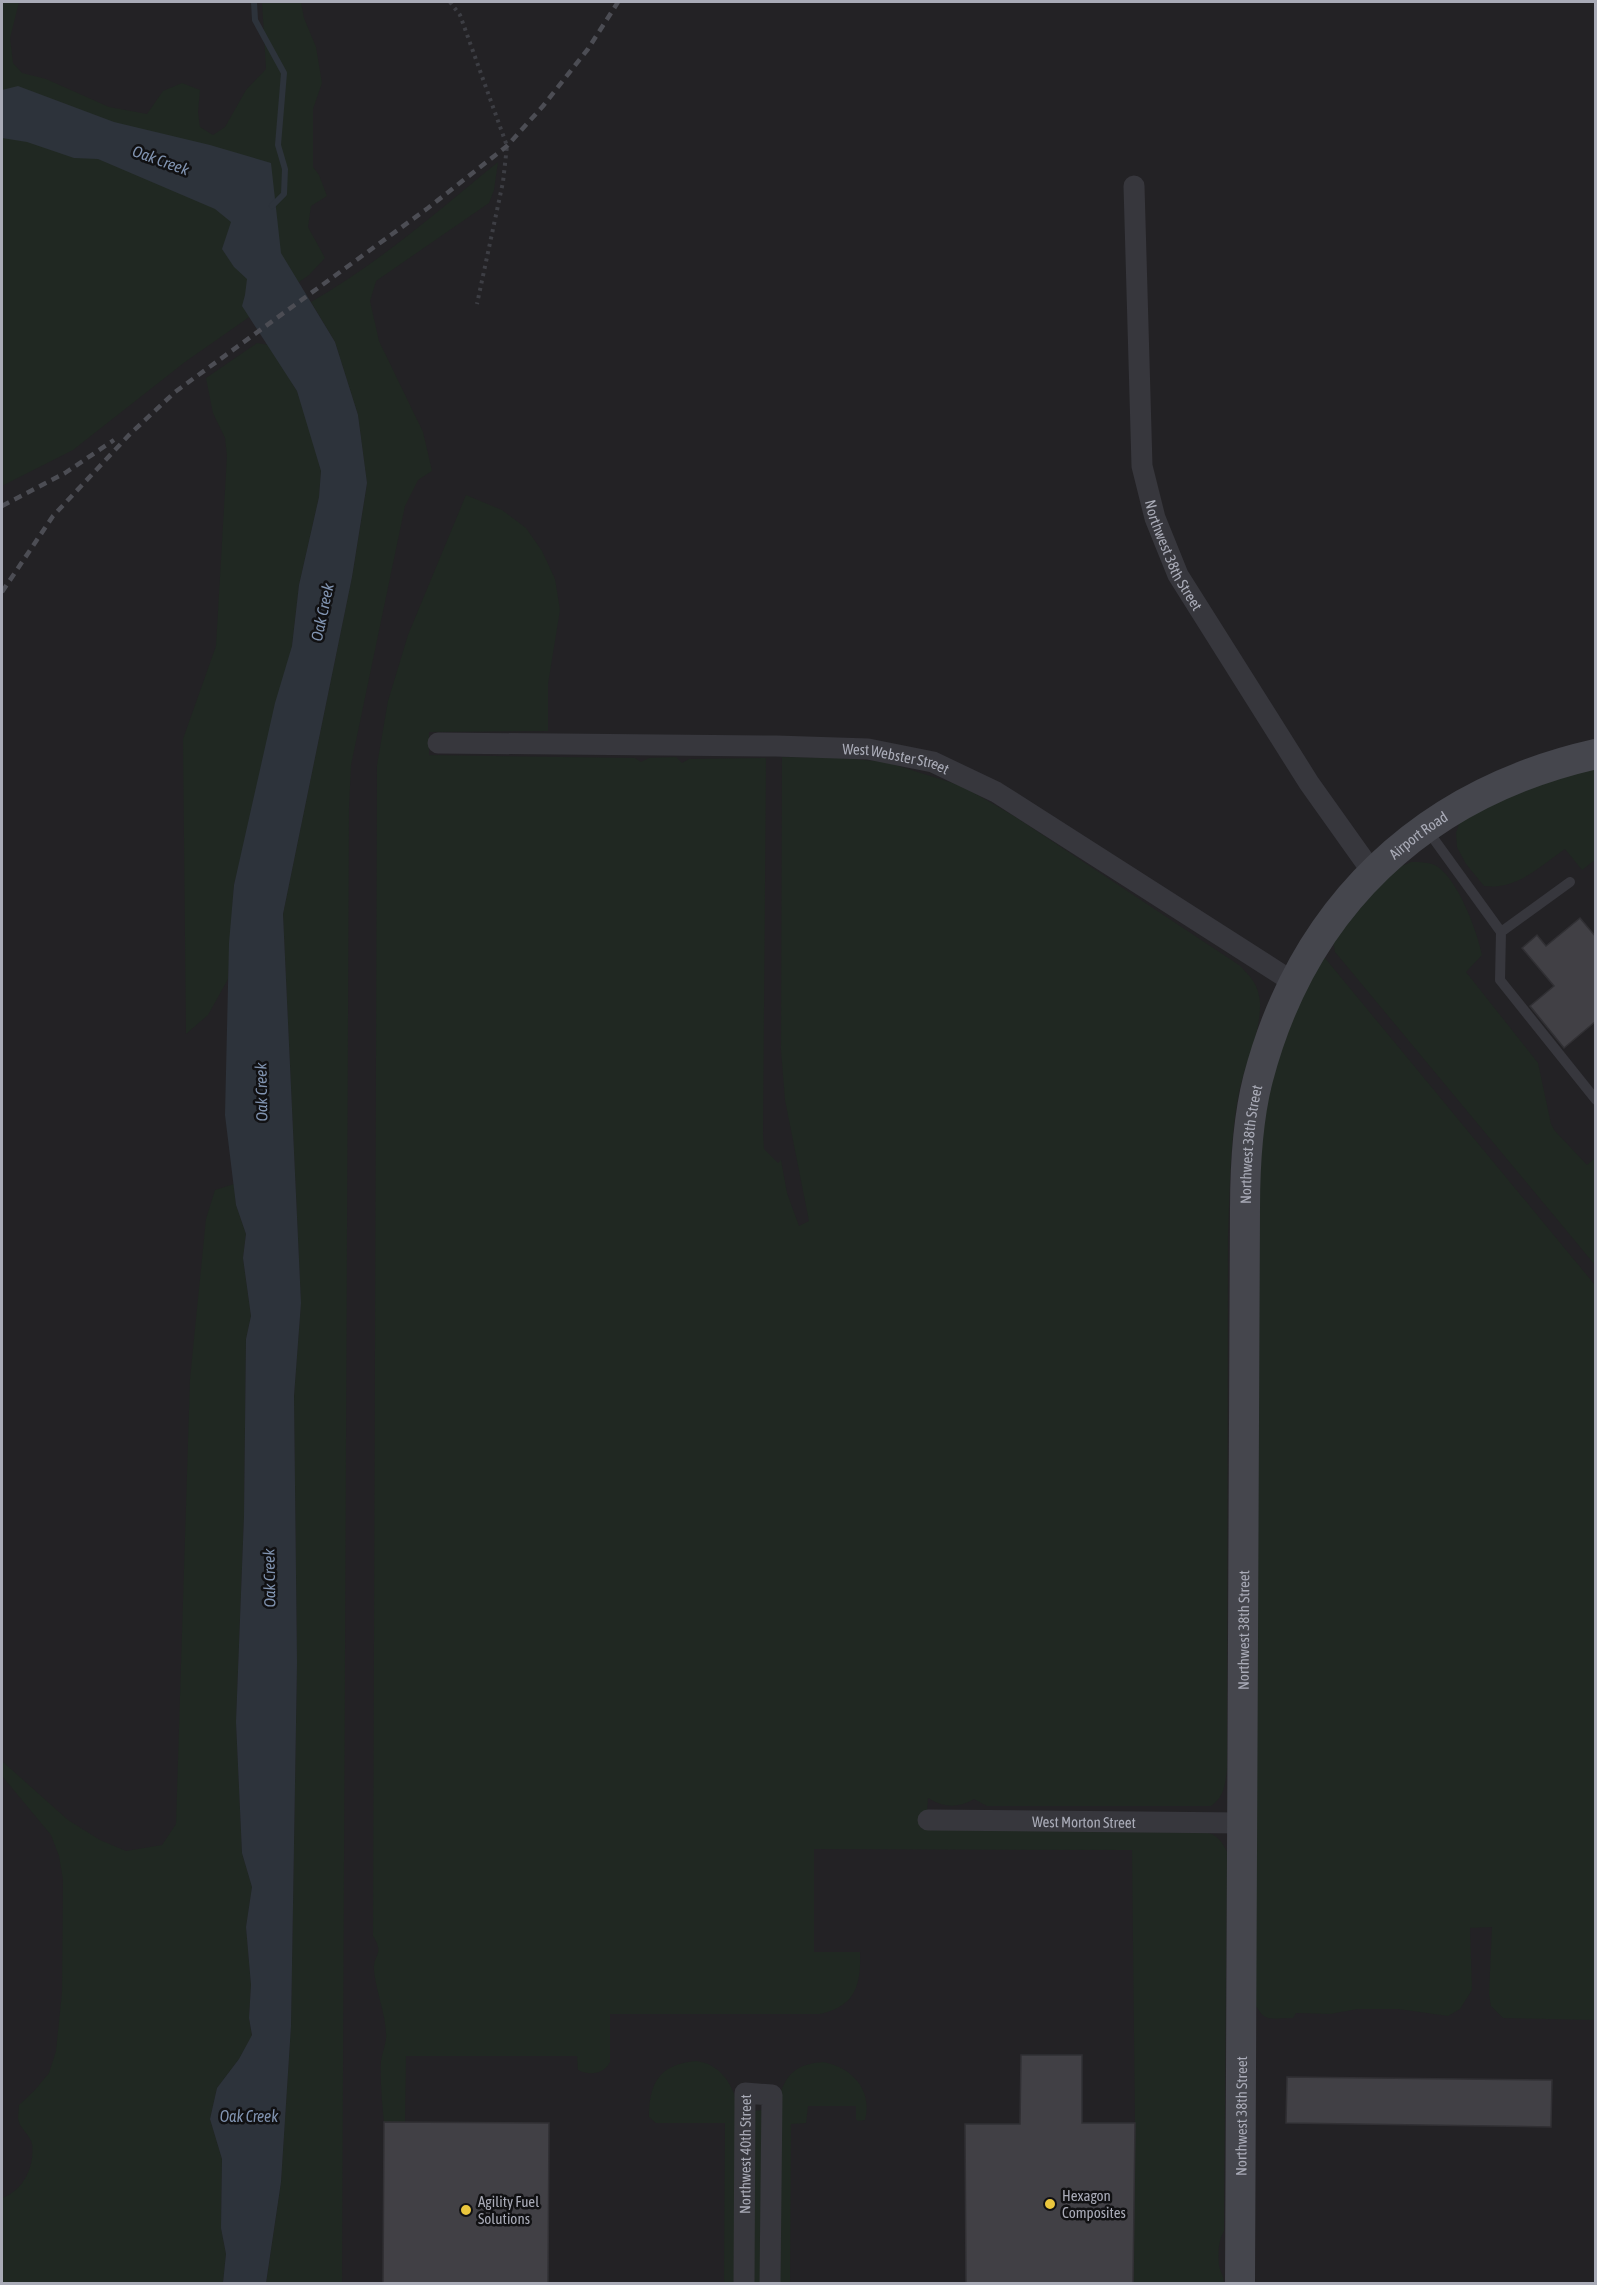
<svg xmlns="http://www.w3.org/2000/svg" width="1597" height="2285" viewBox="0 0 1597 2285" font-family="'Asap Condensed',sans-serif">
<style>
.built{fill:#232225}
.green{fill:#202822}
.water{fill:#2d333b}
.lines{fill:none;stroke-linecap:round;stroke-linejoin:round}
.stream{stroke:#2d333b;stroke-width:6}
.building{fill:#414045;stroke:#313034;stroke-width:1.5}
.path{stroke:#3d3e44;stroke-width:4;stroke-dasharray:3 4.5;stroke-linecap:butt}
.lane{stroke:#37373d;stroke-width:10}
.street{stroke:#37373d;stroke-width:21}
.secondary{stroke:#45464d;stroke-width:30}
.rail{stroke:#4c4d54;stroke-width:4.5;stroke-dasharray:8 6;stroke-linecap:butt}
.poi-dot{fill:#eac63d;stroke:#111113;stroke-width:2}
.labels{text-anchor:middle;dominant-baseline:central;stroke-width:5;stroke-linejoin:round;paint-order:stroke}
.street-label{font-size:15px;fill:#a9abb7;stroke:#111113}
.poi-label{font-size:15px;fill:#a9abb7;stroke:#111113;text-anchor:start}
.water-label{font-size:16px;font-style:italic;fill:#8194b1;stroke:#111113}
</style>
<rect width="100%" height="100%" fill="#161618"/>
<path class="built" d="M 2,2 L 1595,2 L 1595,2283 L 2,2283 Z"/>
<path class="green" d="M 2,2 L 19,2 L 10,38 L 13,63 L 22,73 L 46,79 L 109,107 L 147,114 L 163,91 L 182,83 L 200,90 L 198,112 L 200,127 L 213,135 L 225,127 L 246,90 L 266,69 L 262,2 L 301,2 L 304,18 L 316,47 L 322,83 L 313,109 L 313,167 L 319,175 L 327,196 L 311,206 L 308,227 L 325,258 L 309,275 L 185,362 L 73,450 L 2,486 Z
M 498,162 L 494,190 L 489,203 L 376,281 L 370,301 L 379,341 L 423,432 L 432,471 L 418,480 L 405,506 L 351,765 L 349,807 L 342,2283 L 266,2284 L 281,2182 L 291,2026 L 297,1663 L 294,1396 L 301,1303 L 283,914 L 352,577 L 367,484 L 358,415 L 335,342 L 311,302 C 379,263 438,211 498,162 Z
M 257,343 L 269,345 L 297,391 L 308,424 L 321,471 L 319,497 L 299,585 L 292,646 L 234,885 L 228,979 L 208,1015 L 186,1034 L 183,739 L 216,646 L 227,456 L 225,438 L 213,413 L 206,378 Z
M 466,495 L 502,510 L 526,528 L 542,551 L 555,579 L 560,610 L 548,684 L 548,731 L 429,732 L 429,755 L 635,758 L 641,762 L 649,758 L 676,757 L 682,763 L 689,759 L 766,758 L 763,1134 L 764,1149 L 778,1163 L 781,1160 L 787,1193 L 799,1226 L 809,1221 L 785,1100 L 781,1050 L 782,757 L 842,758 L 886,762 L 962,786 L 1014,816 L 1239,965 C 1251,977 1259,985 1260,1003 C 1261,1033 1245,1064 1239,1092 C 1230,1139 1230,1187 1228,1234 L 1227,1770 C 1225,1785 1224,1797 1211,1806 L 987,1806 L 974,1799 C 959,1808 943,1808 928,1798 L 926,1826 L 1205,1832 C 1217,1835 1222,1841 1227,1852 L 1224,2231 C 1218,2242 1218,2253 1219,2265 C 1220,2272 1224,2276 1224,2283 L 1133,2283 L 1135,2123 L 1132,1850 L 814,1849 L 814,1952 L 860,1952 C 861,1985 856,2006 820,2014 L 610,2014 L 610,2062 C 604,2074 590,2076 578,2070 L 577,2056 L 406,2056 L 405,2122 L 384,2122 C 382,2102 380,2082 381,2061 C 382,2054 385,2046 386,2039 C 387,2016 376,1993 374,1970 C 373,1954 385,1955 373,1936 L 377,765 L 388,701 L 408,635 Z
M 1595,762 L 1595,860 L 1582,870 L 1565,849 C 1539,867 1517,890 1484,886 L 1466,864 L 1457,847 L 1456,833 L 1459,824 L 1478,810 Z
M 1411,862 C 1420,862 1431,862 1438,867 C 1459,882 1477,931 1482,955 L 1466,972 L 1538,1063 L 1551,1124 L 1555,1131 L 1587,1165 L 1595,1158 L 1595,1265 L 1335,952 L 1333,940 L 1393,870 Z
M 1320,952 L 1595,1285 L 1595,2020 L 1503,2018 L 1491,2006 L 1489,1994 L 1492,1927 L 1470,1928 L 1472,1990 L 1460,2009 L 1448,2016 L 1398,2009 L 1358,2009 L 1330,2014 L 1296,2013 L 1293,2018 C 1270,2018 1264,2024 1253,2000 L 1254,1194 L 1264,1092 Z
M 234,1184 L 236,1205 L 246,1234 L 243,1258 L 251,1316 L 246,1339 L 244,1516 L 236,1722 L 242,1853 L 252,1887 L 246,1927 L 251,1985 L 249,2018 L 252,2036 L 239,2059 L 217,2088 L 210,2119 L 222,2159 L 221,2228 L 226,2254 L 223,2283 L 2,2283 L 2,2198 C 23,2191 35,2167 32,2144 C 31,2136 20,2129 18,2119 C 18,2115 19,2109 19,2105 L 34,2091 L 49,2073 L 56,2051 L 62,1992 L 63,1880 L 59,1856 L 51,1835 L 2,1776 L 2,1761 L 68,1820 L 100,1840 L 126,1851 L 162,1845 L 176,1824 L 190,1379 L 206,1219 L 215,1190 Z
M 696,2061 C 719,2064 731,2081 737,2103 L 736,2283 L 724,2283 L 725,2123 L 656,2123 L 649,2117 C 649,2084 659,2064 696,2061 Z
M 823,2062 C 851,2067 873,2089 865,2120 L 858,2121 L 856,2119 L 856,2106 L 808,2106 L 806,2123 L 791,2124 L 790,2283 L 777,2284 L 779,2098 C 786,2073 797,2064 823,2062 Z
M 765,2110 L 765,2283 L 750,2284 L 751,2111 Z"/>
<path class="water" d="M 18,86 L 114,122 L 210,145 L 271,163 L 281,253 L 335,342 L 358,415 L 367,483 L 352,577 L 283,914 L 301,1303 L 294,1396 L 297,1663 L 291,2026 L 281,2182 L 266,2283 L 223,2283 L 226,2254 L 221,2228 L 222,2159 L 210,2119 L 217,2088 L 239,2059 L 252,2035 L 249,2018 L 251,1985 L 246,1927 L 252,1887 L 242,1853 L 236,1722 L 244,1516 L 246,1339 L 251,1316 L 243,1258 L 246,1234 L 236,1205 L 225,1115 L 229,943 L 234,885 L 275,703 L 292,646 L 299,585 L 319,497 L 321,471 L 297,391 L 242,306 L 245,295 L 247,279 L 234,267 L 222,249 L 231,222 L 215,209 L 98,159 L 74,158 L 27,142 L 2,138 L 2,90 Z"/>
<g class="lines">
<path class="stream" d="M 254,2 L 255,20 L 284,73 L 278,145 L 285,169 L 284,194 L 272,206"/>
</g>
<path class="building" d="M 1580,918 L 1596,937 L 1596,1021 L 1564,1048 L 1530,1006 L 1554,986 L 1522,948 L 1537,935 L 1546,946 Z
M 1021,2055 L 1082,2055 L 1082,2123 L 1135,2123 L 1133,2283 L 966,2283 L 965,2124 L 1020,2124 Z
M 1287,2077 L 1552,2080 L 1551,2127 L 1286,2123 Z
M 384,2122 L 549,2123 L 548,2283 L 383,2283 Z"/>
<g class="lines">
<path class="path" d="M 450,2 L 460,15 L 507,146 L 503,182 L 477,304"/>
<path class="lane" d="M 1428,831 L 1501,932 L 1500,980 L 1596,1100
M 1501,932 L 1570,882"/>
<g class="street">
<path id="s1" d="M 1134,186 L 1142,466 L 1155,518 L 1178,575 L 1309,783 L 1373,873"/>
<path id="s2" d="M 438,743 L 776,746 L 868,749 L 933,762 L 996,792 L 1293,982"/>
<path id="s3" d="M 928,1820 L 1242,1823"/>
<path id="s4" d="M 744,2284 L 745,2093 L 772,2095 L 770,2284"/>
</g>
<path class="secondary" id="s5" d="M 1240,2284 L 1245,1209 C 1245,1166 1247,1122 1258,1079 C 1303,907 1423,793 1596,754"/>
<path class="rail" d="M 2,506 L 65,473 L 114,440
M 2,592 L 53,516 L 129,435 L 175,392 L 428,208 L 507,146 L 543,106 L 588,49 L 618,2"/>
</g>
<g class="poi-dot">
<circle cx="1050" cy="2204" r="6"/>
<circle cx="466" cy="2210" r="6"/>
</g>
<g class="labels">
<g class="street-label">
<text stroke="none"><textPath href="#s1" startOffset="375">Northwest 38th Street</textPath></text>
<text stroke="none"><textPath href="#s2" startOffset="459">West Webster Street</textPath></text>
<text stroke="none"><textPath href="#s5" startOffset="1504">Airport Road</textPath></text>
<text stroke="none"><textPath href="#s5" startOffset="1140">Northwest 38th Street</textPath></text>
<text stroke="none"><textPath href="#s5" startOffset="654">Northwest 38th Street</textPath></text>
<text stroke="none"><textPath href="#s3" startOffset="156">West Morton Street</textPath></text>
<text stroke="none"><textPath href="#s5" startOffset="168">Northwest 38th Street</textPath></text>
<text stroke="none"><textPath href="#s4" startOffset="130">Northwest 40th Street</textPath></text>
</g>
<g class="poi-label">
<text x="1062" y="2195">Hexagon<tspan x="1062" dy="17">Composites</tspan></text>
<text x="478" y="2201">Agility Fuel<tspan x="478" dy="17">Solutions</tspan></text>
</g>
<g class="water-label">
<text transform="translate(161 160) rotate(20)">Oak Creek</text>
<text transform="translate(322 612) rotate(-78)">Oak Creek</text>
<text transform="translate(261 1092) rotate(-91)">Oak Creek</text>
<text transform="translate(269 1578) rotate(-91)">Oak Creek</text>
<text x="249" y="2116">Oak Creek</text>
</g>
</g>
<rect width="1597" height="2285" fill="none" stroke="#a9abb7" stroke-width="6"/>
</svg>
